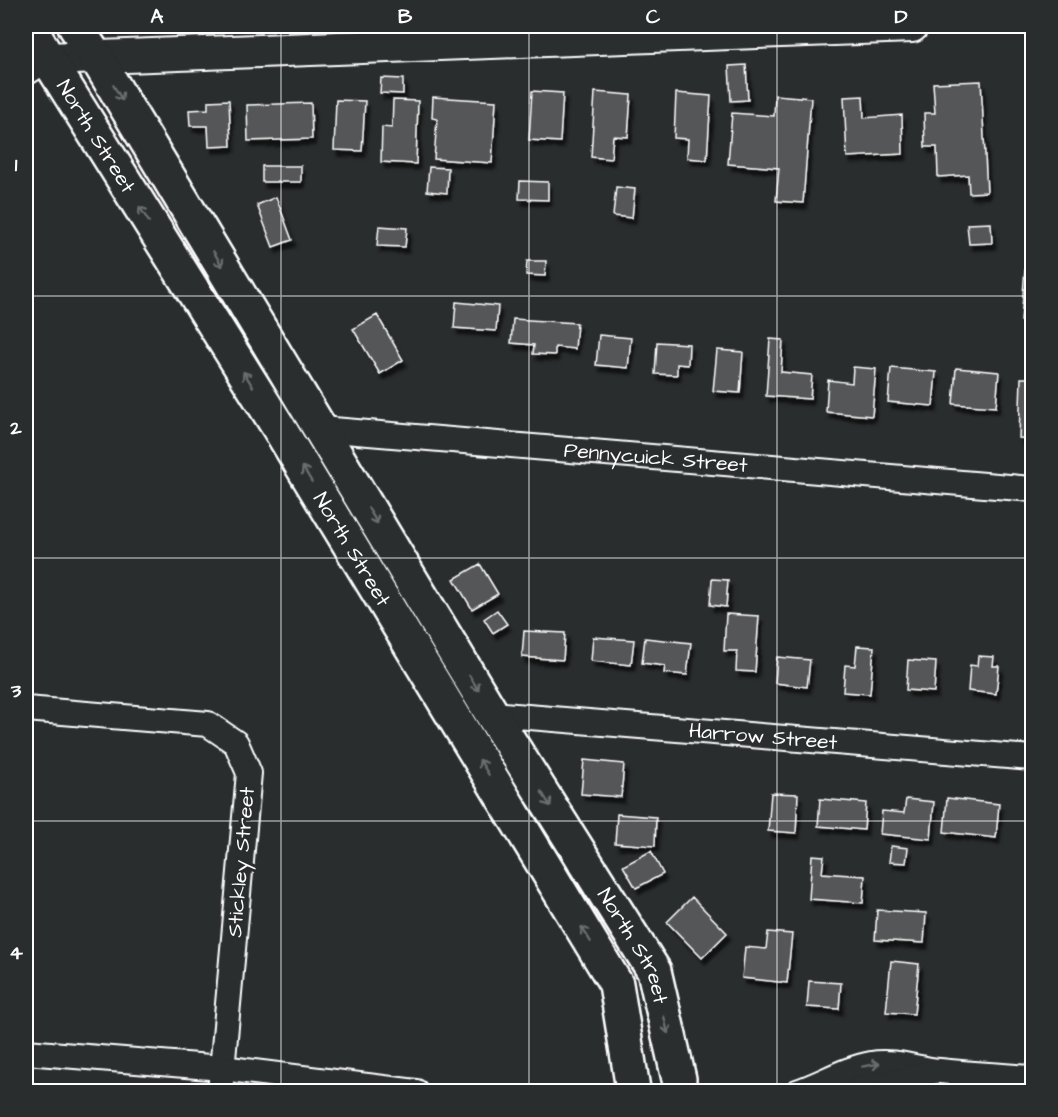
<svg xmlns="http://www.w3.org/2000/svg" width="1058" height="1117" viewBox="0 0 1058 1117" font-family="'Architects Daughter',sans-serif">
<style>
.building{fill:#555758;stroke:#fff;stroke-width:1.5;filter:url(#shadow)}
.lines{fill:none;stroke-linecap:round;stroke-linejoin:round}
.minor-casing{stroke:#fff;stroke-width:28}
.tertiary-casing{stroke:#fff;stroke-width:36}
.secondary-casing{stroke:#fff;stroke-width:38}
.minor{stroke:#2a2d2e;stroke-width:24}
.tertiary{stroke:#2a2d2e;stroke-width:32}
.secondary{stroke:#2a2d2e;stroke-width:33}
.oneway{stroke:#6a6c6d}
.grid{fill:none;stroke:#fff;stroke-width:1.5;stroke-opacity:0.55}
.labels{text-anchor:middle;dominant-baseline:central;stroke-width:6;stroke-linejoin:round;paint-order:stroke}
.street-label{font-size:21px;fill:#fff;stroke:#2a2d2e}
.neatline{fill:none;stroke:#fff;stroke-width:2}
.grid-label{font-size:20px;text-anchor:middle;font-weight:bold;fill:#fff}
</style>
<defs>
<filter id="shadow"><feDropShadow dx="3.5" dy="6" stdDeviation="1.5" flood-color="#0009"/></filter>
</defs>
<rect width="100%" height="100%" fill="#2a2d2e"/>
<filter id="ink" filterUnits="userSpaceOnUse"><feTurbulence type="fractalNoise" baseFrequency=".0167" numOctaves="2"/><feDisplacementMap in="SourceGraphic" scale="12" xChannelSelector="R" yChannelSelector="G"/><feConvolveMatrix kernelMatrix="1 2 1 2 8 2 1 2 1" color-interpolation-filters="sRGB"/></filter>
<g filter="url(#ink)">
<path class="building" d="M 746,65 L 748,100 L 731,101 L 729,66 Z
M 381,78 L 403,79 L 403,94 L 380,93 Z
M 981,81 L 987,192 L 969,193 L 968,175 L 938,177 L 937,147 L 925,147 L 924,113 L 935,113 L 933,83 Z
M 532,91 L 563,93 L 560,142 L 529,140 Z
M 595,92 L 631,95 L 628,137 L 613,136 L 611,159 L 591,157 Z
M 676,93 L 711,96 L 707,160 L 687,158 L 688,139 L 674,138 Z
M 775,95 L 811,98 L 803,203 L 776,201 L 779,168 L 728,164 L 732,113 L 774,116 Z
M 863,96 L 864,118 L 902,115 L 903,154 L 847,157 L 844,97 Z
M 433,97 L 496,101 L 492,163 L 434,159 L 437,119 L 432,118 Z
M 229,100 L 231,146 L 209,147 L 208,126 L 190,126 L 189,110 L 208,109 L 208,101 Z
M 336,100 L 365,101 L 362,151 L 334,150 Z
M 393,100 L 418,101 L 416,164 L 381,162 L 382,127 L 392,128 Z
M 311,103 L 312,139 L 248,141 L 247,105 Z
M 262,166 L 301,166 L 301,182 L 262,182 Z
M 429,167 L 448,168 L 447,193 L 427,191 Z
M 520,181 L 548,182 L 548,200 L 519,199 Z
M 616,187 L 635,189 L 632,218 L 613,216 Z
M 276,197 L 292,240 L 273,247 L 257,205 Z
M 991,223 L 992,243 L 969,244 L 967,224 Z
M 379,226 L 407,228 L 405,247 L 377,246 Z
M 527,261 L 546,261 L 545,276 L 526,275 Z
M 1025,269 L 1032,270 L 1032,322 L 1021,321 Z
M 456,302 L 498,306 L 496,331 L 454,328 Z
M 377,315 L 403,360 L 380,374 L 353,329 Z
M 513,319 L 577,323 L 575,349 L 555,347 L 555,355 L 533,354 L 534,345 L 511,343 Z
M 599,335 L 631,338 L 628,368 L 596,365 Z
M 770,339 L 783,340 L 781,372 L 812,375 L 810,399 L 766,396 Z
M 657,342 L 689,344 L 688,365 L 677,364 L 677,375 L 655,374 Z
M 717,350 L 743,352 L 740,393 L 713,391 Z
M 853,367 L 876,369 L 872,416 L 826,412 L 828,380 L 852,383 Z
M 891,368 L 936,372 L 933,406 L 888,402 Z
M 956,368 L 999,372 L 996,407 L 953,404 Z
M 1021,378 L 1032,378 L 1032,439 L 1019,438 Z
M 480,564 L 498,594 L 472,609 L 454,579 Z
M 712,579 L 728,580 L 726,607 L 710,605 Z
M 497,610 L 507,624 L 493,633 L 484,619 Z
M 726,614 L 759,616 L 755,672 L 736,671 L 737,651 L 724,651 Z
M 524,631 L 565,633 L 563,660 L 522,657 Z
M 593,637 L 634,640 L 631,665 L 591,661 Z
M 645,638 L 691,643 L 687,675 L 664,673 L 665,666 L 642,663 Z
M 857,646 L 874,647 L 870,694 L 843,692 L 845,665 L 855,666 Z
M 978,656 L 994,657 L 993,666 L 999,666 L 996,694 L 968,691 L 970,665 L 977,666 Z
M 777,657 L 810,660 L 807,687 L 775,683 Z
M 908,660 L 936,662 L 934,692 L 906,690 Z
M 584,760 L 624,764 L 621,797 L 581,794 Z
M 771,793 L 798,794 L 796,833 L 768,831 Z
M 947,798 L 999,804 L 996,838 L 944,832 Z
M 820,799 L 866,803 L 864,830 L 818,826 Z
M 906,799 L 934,802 L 931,839 L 880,834 L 882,811 L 904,813 Z
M 617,814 L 656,817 L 655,846 L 615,843 Z
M 891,846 L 908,848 L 906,863 L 889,862 Z
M 651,851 L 663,874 L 636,888 L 623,866 Z
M 812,855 L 824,856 L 822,873 L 865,876 L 863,903 L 809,899 Z
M 692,897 L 727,933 L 702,958 L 667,922 Z
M 877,910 L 926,913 L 924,943 L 875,940 Z
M 768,932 L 792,934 L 787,983 L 742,978 L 745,947 L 766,949 Z
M 891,961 L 919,964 L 914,1014 L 886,1012 Z
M 809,981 L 841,983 L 839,1009 L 807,1007 Z"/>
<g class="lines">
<g class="minor-casing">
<g id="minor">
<path d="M 26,73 L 48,59"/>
<path id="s1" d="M 321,429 L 1032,489"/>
<path d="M 26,709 L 208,724 L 236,743 L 249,773 L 220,1092"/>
<path id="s2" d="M 492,714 L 1032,758"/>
<path d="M 26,1052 L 222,1068 L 416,1092"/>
<path d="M 797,1092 C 821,1084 847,1068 871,1064 C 894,1060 917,1069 940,1071 C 970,1074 1002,1076 1032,1078"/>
<path d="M 854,1092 L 868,1086 L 890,1083"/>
<path d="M 884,1092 L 890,1083 L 932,1072"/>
</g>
</g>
<g class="tertiary-casing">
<path id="tertiary" d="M 48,59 L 912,26"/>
</g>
<g class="secondary-casing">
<g id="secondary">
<path id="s3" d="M 29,26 L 48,59 L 279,428 L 616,984 L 633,1089"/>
<path id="s4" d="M 75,26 L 96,57 L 492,714 L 654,971 L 679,1079"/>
</g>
</g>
<use href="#minor" class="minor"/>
<use href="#tertiary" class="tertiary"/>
<use href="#secondary" class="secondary"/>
</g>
<defs><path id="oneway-shaft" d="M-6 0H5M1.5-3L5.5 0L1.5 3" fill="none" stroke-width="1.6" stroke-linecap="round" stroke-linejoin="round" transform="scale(1.5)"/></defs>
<g class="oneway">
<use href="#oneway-shaft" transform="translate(118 93) rotate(59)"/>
<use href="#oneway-shaft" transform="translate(144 214) rotate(-122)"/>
<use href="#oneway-shaft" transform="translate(218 259) rotate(59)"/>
<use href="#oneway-shaft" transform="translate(248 379) rotate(-122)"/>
<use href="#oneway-shaft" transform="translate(307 474) rotate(-121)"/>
<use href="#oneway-shaft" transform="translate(373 516) rotate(59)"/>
<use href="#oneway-shaft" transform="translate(474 683) rotate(59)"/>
<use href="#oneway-shaft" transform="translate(484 767) rotate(-121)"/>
<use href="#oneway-shaft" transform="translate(546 799) rotate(58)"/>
<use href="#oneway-shaft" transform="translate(586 934) rotate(-121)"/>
<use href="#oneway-shaft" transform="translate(666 1025) rotate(77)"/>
<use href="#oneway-shaft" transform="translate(871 1065) rotate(-10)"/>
</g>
</g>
<path class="grid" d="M 281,26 L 281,1092M 529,26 L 529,1092M 777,26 L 777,1092M 26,296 L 1032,296M 26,558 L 1032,558M 26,821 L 1032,821"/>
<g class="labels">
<g class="street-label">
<text stroke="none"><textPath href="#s3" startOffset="129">North Street</textPath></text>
<text stroke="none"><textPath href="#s1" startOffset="336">Pennycuick Street</textPath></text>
<text stroke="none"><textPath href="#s3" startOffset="615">North Street</textPath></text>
<text stroke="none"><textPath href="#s2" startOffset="272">Harrow Street</textPath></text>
<text transform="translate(241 862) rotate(-85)">Stickley Street</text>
<text stroke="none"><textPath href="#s4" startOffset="1077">North Street</textPath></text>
</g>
</g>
<rect width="1058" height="1117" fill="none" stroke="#2a2d2e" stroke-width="66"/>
<rect x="33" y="33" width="992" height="1051" class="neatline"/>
<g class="grid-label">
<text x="157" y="23">A</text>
<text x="405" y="23">B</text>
<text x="653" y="23">C</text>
<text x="901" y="23">D</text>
<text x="16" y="171">1</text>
<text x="16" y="434">2</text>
<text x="16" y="697">3</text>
<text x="16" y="959">4</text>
</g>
</svg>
